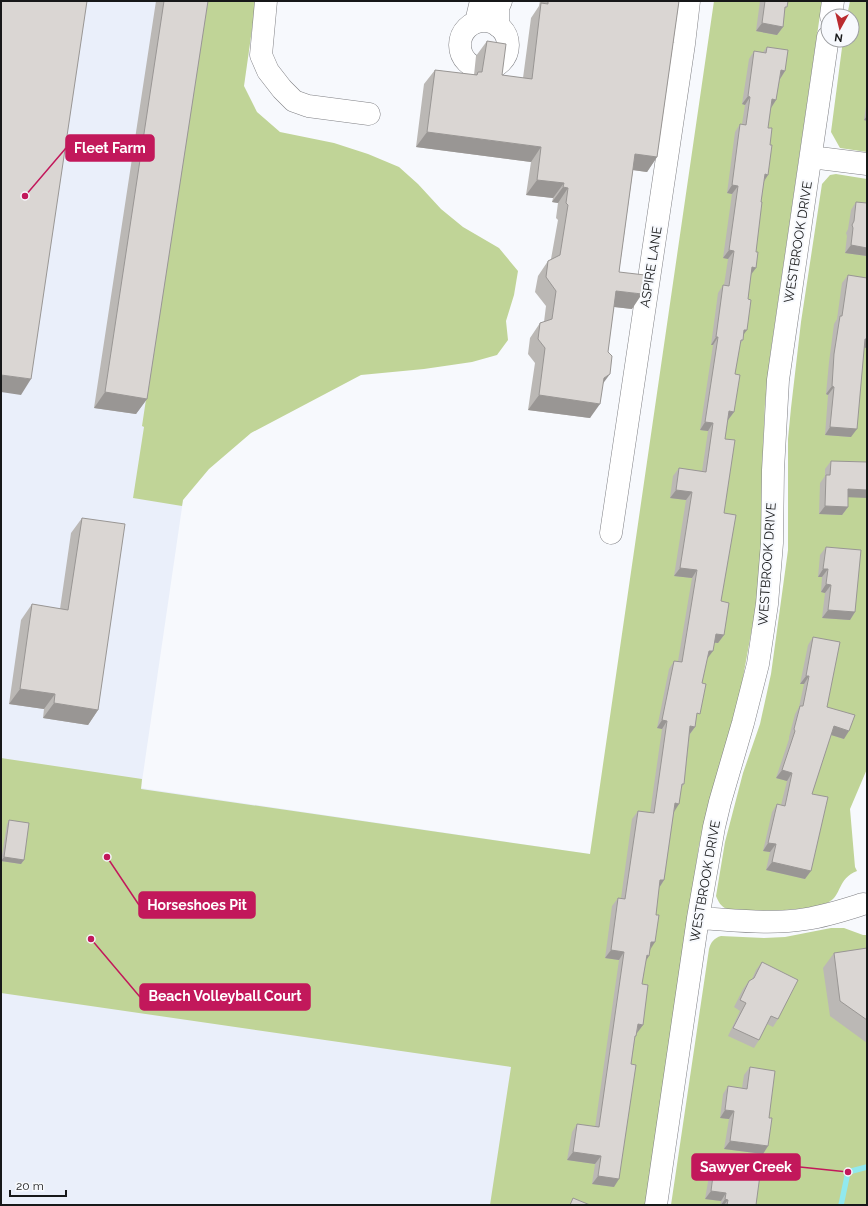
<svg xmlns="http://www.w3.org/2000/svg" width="868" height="1206" viewBox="0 0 868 1206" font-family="Raleway,sans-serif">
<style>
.built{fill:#eaeffa}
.green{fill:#c0d497}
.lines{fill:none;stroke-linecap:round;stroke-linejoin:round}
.stream{stroke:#91e9ee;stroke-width:5.5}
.minor-casing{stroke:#808185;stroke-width:23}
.minor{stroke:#fff;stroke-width:22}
.wall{fill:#bbb8b5}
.shaded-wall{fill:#999694}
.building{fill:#dad6d3;stroke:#999694}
.labels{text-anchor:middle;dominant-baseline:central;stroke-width:4;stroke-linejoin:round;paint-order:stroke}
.street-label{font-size:13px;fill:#171819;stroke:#f7f9fd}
.leader{fill:none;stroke:#c2185b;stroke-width:1.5}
.callout-dot{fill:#c2185b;stroke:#f7f9fd;stroke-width:1.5}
.callout{fill:#c2185b;stroke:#c2185b;stroke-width:1.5}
.callout-label{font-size:14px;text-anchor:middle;font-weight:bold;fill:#fff}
</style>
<rect width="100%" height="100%" fill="#f7f9fd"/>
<path class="built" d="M 1,1 L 256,1 L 141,788 L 590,854 L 527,1205 L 1,1205 Z"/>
<path class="green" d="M 206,1 L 256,1 L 244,86 L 257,112 L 280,132 L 334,143 L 368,154 L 399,167 L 418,184 L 441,209 L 463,227 L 499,248 L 518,271 L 514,295 L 506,321 L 508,340 L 497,355 L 472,362 L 424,369 L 361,375 L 251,433 L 209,469 L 183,500 L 182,506 L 133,498 L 144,427 L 142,426 Z
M 714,1 L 822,1 L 770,357 L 765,404 L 762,473 L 762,527 L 760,573 L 754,617 L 738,705 L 716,777 L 699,845 L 645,1205 L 490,1205 L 511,1067 L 1,993 L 1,758 L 142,779 L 141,789 L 590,854 Z
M 850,1 L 867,1 L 867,152 L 840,148 L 831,132 L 843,40 L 852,40 L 852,16 L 847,16 Z
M 836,174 L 867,179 L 867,769 L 850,809 L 855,867 L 857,871 C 837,879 842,895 829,902 C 813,911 745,913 727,909 C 721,907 718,901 716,896 L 725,842 L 743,773 L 760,724 L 771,674 L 788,550 L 788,439 L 791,408 L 801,322 L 822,184 L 830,175 Z
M 831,928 L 844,928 L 863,935 L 867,935 L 867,1205 L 671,1205 L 709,949 C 711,942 714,938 721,936 L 764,938 L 785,937 Z"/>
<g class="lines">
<path class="stream" d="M 841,1205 L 848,1172 L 867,1167"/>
<g class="minor-casing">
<path id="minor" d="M 266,1 L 261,55 L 268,71 L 282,89 L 294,101 L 308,106 L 369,114
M 831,16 L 833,1
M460 45a24 24 0 1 1 48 0a24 24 0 1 1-48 0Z
M 476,22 L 481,1
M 498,26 L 498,8 L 501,1
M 811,157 L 867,164
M 611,533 L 684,44 L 689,1
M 698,918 C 734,920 770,925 806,919 C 826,916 844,910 863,904
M 656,1205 L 698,918 L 714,827 L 720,802 L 743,723 L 758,664 L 767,604 L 772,543 L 773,470 L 778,380 L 828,37"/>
</g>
<use href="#minor" class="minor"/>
</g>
<path class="wall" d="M 156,1 L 208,1 L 147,399 L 136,414 L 94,408 Z
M 540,1 L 679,1 L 657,157 L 647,172 L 633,170 L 619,272 L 632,309 L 614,307 L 603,383 L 590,418 L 528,410 L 535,363 L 528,354 L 530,338 L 540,323 L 544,322 L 546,306 L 535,292 L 538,276 L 548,261 L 551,259 L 558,220 L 556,218 L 558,203 L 552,202 L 553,198 L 526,195 L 531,162 L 416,147 L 424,84 L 435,70 L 474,75 L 476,56 L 487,41 L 502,75 L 523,78 L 531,18 L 539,6 Z
M 760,1 L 788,1 L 785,10 L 783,27 L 777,35 L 756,31 Z
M 767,47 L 785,71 L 780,79 L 776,100 L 771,108 L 768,128 L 764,182 L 748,299 L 743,335 L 743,340 L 740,344 L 735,374 L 734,412 L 728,420 L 728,419 L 725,439 L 724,513 L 721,601 L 724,635 L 718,643 L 714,643 L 707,659 L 702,683 L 695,727 L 690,734 L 684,784 L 682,787 L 674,812 L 664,880 L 659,888 L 650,949 L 646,961 L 642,984 L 643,1025 L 637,1033 L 636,1036 L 635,1038 L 614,1187 L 592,1184 L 595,1164 L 567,1160 L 572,1132 L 577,1124 L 595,1127 L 619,960 L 605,958 L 612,906 L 618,898 L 621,898 L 632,819 L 638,811 L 650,813 L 662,729 L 657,728 L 669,669 L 674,661 L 678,661 L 692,578 L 674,576 L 686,500 L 670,498 L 673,476 L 679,468 L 702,471 L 708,431 L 700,430 L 713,345 L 711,345 L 718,293 L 723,285 L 724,285 L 728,259 L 723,258 L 732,194 L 727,193 L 735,132 L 740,124 L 742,124 L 745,105 L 742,104 L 749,59 L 754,51 L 763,52 Z
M 867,99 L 867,121 L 864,120 Z
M 856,202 L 867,256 L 845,253 L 847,236 L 846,233 L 848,229 L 851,210 Z
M 848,275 L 864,347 L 851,437 L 825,435 L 828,395 L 826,394 L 829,362 L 834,324 L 837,319 L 842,283 Z
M 831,461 L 848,497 L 848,507 L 842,515 L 819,514 L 820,483 L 825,476 L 825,469 Z
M 82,518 L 98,710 L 88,725 L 43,718 L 44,709 L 9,704 L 21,620 L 32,604 L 60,609 L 71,533 Z
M 826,547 L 855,612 L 850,620 L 822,618 L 825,593 L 821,592 L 822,577 L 818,577 L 820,555 Z
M 813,637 L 827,707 L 844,739 L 831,735 L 812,794 L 805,879 L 766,870 L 770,852 L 763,851 L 772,812 L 777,804 L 781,805 L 787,781 L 776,778 L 789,739 L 789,737 L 795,714 L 799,707 L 804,684 L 800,684 L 808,645 Z
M 9,820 L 24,860 L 21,864 L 1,861 L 7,824 Z
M 867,948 L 867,1043 L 830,1016 L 823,968 L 834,953 Z
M 762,962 L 778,1019 L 773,1027 L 767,1024 L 759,1040 L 754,1048 L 728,1036 L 740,1011 L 734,1007 L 743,989 L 749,981 L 752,979 L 756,970 Z
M 750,1067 L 769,1118 L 768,1146 L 763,1154 L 724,1149 L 729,1119 L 720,1118 L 723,1094 L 728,1086 L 742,1088 L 744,1075 Z
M 714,1168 L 756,1205 L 720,1205 L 721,1201 L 705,1199 L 709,1176 Z"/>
<path class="shaded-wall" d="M 762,23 L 783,27 L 777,35 L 756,31 Z
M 781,70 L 785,71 L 780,79 Z
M 748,96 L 750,97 L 745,105 L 742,104 Z
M 772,99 L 776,100 L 771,108 Z
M 867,116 L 867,121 L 864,120 Z
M 427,132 L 541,147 L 531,162 L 416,147 Z
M 635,154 L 657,157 L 647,172 L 625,169 Z
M 765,174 L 768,175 L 763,183 Z
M 537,180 L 564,183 L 553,198 L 526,195 Z
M 732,185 L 738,186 L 732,194 L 727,193 Z
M 563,187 L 568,188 L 558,203 L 552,202 Z
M 851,245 L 867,248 L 867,256 L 845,253 Z
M 729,250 L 734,251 L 728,259 L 723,258 Z
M 752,267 L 756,268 L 750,276 Z
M 616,291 L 642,294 L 632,309 L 606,306 Z
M 744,330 L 747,330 L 741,338 Z
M 716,337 L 718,337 L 713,345 L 711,345 Z
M 865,339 L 867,339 L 867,348 L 859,347 Z
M 610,374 L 599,389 L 604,378 Z
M 1,375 L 31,379 L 21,395 L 1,392 Z
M 832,386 L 834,387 L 828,395 L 826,394 Z
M 105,392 L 147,399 L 136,414 L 94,408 Z
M 539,395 L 600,404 L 590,418 L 528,410 Z
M 729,411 L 734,412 L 728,420 L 723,419 Z
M 705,422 L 713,423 L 708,431 L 700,430 Z
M 830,427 L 857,429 L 851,437 L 825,435 Z
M 848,489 L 867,490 L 867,498 L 843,497 Z
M 676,490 L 692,492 L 686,500 L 670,498 Z
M 825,506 L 848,507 L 842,515 L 819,514 Z
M 680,568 L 697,570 L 692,578 L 674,576 Z
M 823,569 L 828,569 L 822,577 L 818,577 Z
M 826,584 L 831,585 L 825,593 L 821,592 Z
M 828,610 L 855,612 L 850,620 L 822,618 Z
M 716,634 L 724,635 L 718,643 L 710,642 Z
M 709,651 L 713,651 L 707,659 Z
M 806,676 L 809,676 L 804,684 L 800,684 Z
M 20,689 L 55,694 L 44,709 L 9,704 Z
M 54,703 L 98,710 L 88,725 L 43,718 Z
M 662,720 L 667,721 L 662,729 L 657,728 Z
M 690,726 L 695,727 L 689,735 Z
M 834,726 L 849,731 L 844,739 L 828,734 Z
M 782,770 L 792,773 L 787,781 L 776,778 Z
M 675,803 L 679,804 L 674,812 Z
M 768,843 L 776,844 L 770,852 L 763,851 Z
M 4,857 L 24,860 L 21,864 L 1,861 Z
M 772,862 L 811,871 L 805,879 L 766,870 Z
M 660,880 L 664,880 L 659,888 Z
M 651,942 L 655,942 L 650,950 Z
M 611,950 L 624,952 L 619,960 L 605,958 Z
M 647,955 L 649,956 L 644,964 Z
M 638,1024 L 643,1025 L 637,1033 Z
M 725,1110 L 734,1111 L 729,1119 L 720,1118 Z
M 730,1141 L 768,1146 L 763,1154 L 724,1149 Z
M 573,1152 L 601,1156 L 595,1164 L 567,1160 Z
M 598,1176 L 619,1179 L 614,1187 L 592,1184 Z
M 711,1191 L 726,1193 L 721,1201 L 705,1199 Z
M 725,1199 L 728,1200 L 724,1205 L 721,1205 Z"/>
<path class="building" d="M 1,1 L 87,1 L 31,379 L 1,375 Z
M 164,1 L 208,1 L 147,399 L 105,392 Z
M 548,1 L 679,1 L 657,157 L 635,154 L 619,272 L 645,275 L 642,294 L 616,291 L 608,352 L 612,356 L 610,374 L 604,378 L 600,404 L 539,395 L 545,348 L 538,339 L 540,323 L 552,319 L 556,291 L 546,277 L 548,261 L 560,255 L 568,205 L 566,203 L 568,188 L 563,187 L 564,183 L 537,180 L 541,147 L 427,132 L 435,70 L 477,75 L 478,72 L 482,72 L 487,41 L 506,44 L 502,75 L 532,79 L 541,3 L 548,4 Z
M 765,1 L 788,1 L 787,7 L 785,7 L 783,27 L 762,23 Z
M 767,47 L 788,50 L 785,71 L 781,70 L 776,100 L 772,99 L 768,128 L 772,128 L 770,145 L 772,145 L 768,175 L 765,174 L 761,202 L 762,202 L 756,252 L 758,252 L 756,268 L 752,267 L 748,299 L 751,300 L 747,330 L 744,330 L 743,340 L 741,340 L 735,374 L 740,375 L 734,412 L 729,411 L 725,439 L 735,440 L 724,513 L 736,515 L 721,601 L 729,603 L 724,635 L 716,634 L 713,651 L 709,651 L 702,683 L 706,684 L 700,714 L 697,713 L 695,727 L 690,726 L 684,784 L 682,784 L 679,804 L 675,803 L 664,880 L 660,880 L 656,915 L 659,915 L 655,942 L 651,942 L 649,956 L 647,955 L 642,984 L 648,985 L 643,1025 L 638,1024 L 636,1036 L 635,1036 L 631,1064 L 636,1065 L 619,1179 L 598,1176 L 601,1156 L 573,1152 L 577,1124 L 599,1127 L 624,952 L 611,950 L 618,898 L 625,899 L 638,811 L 654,813 L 667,721 L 662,720 L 674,661 L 682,662 L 697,570 L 680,568 L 692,492 L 676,490 L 679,468 L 706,472 L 713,423 L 705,422 L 718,337 L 716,337 L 723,285 L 729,286 L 734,251 L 729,250 L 738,186 L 732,185 L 740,124 L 746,125 L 750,97 L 748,96 L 754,51 L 766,53 Z
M 856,202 L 867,203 L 867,248 L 851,245 L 853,228 L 852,225 L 854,221 Z
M 848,275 L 867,278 L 867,339 L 865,339 L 857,429 L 830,427 L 834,387 L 832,386 L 834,354 L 840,316 L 842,316 Z
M 831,461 L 867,462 L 867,490 L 848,489 L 848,507 L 825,506 L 826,475 L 830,475 Z
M 82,518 L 125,524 L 98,710 L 54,703 L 55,694 L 20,689 L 32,604 L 68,610 Z
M 826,547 L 861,550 L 855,612 L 828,610 L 831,585 L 826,584 L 828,569 L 823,569 Z
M 813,637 L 840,642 L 827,707 L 855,715 L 849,731 L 834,726 L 812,794 L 828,797 L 811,871 L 772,862 L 776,844 L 768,843 L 777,804 L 785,806 L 792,773 L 782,770 L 795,731 L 794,729 L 800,706 L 803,706 L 809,676 L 806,676 Z
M 9,820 L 29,823 L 24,860 L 4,857 Z
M 867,948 L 867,1020 L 840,1001 L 834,953 Z
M 762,962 L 798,980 L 778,1019 L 771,1016 L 759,1040 L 733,1028 L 746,1003 L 740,1000 L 749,981 L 754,978 Z
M 750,1067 L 775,1071 L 769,1118 L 772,1118 L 768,1146 L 730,1141 L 734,1111 L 725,1110 L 728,1086 L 747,1089 Z
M 714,1168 L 760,1175 L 756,1205 L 727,1205 L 728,1200 L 725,1199 L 726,1193 L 711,1191 Z
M 573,1198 L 590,1205 L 570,1205 Z"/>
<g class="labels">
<g class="street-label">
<text transform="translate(798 242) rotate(-81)">WESTBROOK DRIVE</text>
<text transform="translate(651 267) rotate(-81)">ASPIRE LANE</text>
<text transform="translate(767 564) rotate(-86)">WESTBROOK DRIVE</text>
<text transform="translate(705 881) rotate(-80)">WESTBROOK DRIVE</text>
</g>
</g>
<path class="leader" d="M25 196L66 148M107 857L139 905M91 939L140 997M848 1172L800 1167"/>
<g class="callout-dot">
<circle cx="25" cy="196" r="4"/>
<circle cx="107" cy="857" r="4"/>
<circle cx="91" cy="939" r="4"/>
<circle cx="848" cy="1172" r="4"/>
</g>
<g class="callout">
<rect x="66" y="135" width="88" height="26" rx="4"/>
<rect x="139" y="892" width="116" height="26" rx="4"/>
<rect x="140" y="984" width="170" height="26" rx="4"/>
<rect x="692" y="1154" width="108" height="26" rx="4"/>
</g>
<g class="callout-label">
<text x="110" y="153">Fleet Farm</text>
<text x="197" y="910">Horseshoes Pit</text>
<text x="225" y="1001">Beach Volleyball Court</text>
<text x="746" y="1172">Sawyer Creek</text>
</g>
<rect width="868" height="1206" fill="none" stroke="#171819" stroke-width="4"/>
<g transform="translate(840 28) rotate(188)"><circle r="19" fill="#f7f9fd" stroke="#9d9fa2"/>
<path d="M0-3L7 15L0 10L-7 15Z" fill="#ba2b2f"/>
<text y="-6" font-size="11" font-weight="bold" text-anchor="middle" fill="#171819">N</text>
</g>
<path d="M10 1190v6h56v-6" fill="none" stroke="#171819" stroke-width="2"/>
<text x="16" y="1190" font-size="12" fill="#171819" stroke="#f7f9fd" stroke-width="3" paint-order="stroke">20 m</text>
</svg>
